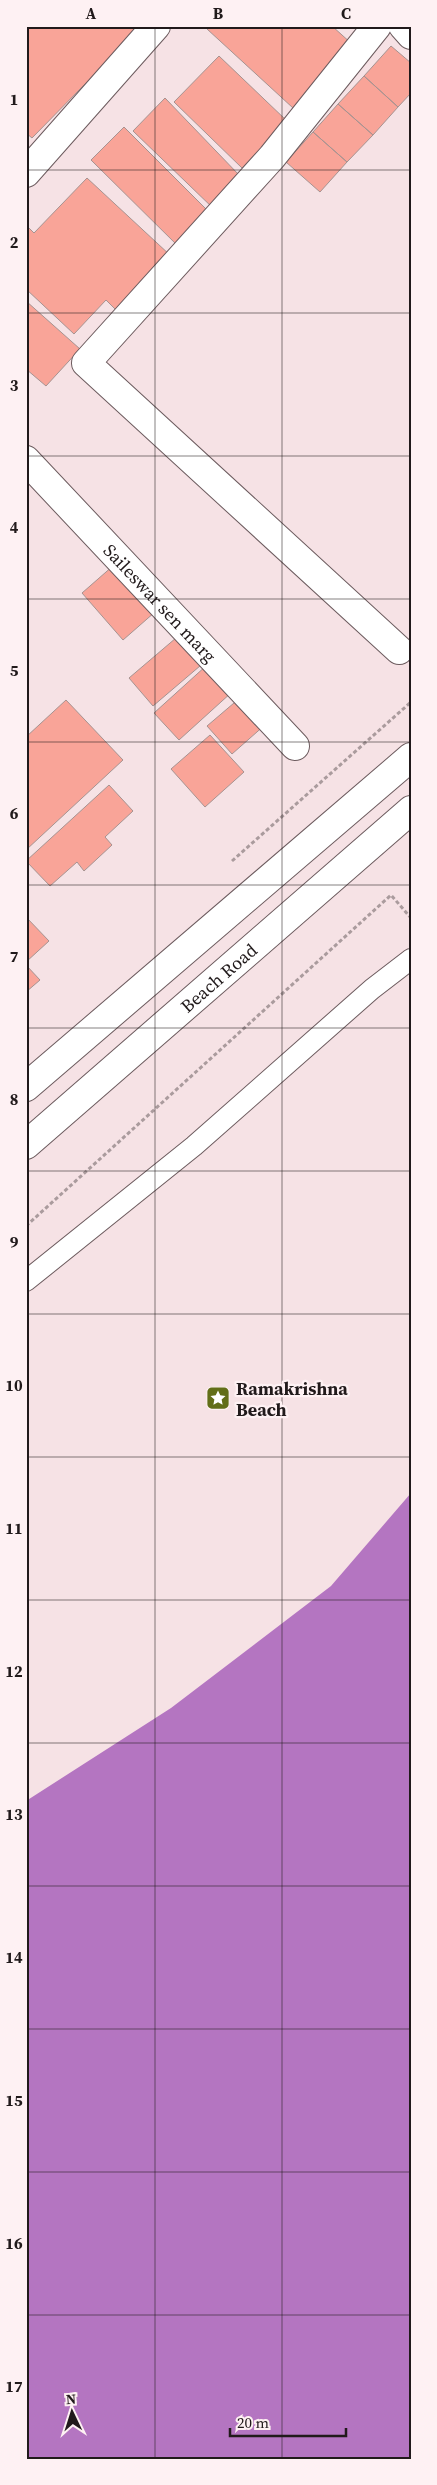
<svg xmlns="http://www.w3.org/2000/svg" width="437" height="2485" viewBox="0 0 437 2485" font-family="'Source Serif 4',serif">
<style>
.water{fill:#b475c1}
.building{fill:#f9a498;stroke:#a69391}
.lines{fill:none;stroke-linecap:round;stroke-linejoin:round}
.service-casing{stroke:#6c5b5e;stroke-width:22}
.minor-casing{stroke:#6c5b5e;stroke-width:30}
.primary-casing{stroke:#6c5b5e;stroke-width:30}
.path{stroke:#aa9b9d;stroke-width:3;stroke-dasharray:4 2.5;stroke-linecap:butt}
.service{stroke:#fff;stroke-width:20}
.minor{stroke:#fff;stroke-width:28}
.primary{stroke:#fff;stroke-width:28}
.grid{fill:none;stroke:#211a1b;stroke-width:1;stroke-opacity:0.55}
.labels{text-anchor:middle;dominant-baseline:central;stroke-width:4.5;stroke-linejoin:round;paint-order:stroke}
.street-label{font-size:18px;fill:#211a1b;stroke:#fef1f3}
.poi-label{font-size:18px;font-weight:bold;fill:#211a1b;stroke:#fef1f3;text-anchor:start}
.neatline{fill:none;stroke:#211a1b;stroke-width:2}
.grid-label{font-size:16px;text-anchor:middle;font-weight:bold;fill:#211a1b}
</style>
<rect width="100%" height="100%" fill="#f6e2e5"/>
<path class="water" d="M 411,1493 L 411,2459 L 26,2459 L 26,1801 L 171,1708 L 331,1586 Z"/>
<path class="building" d="M 26,26 L 136,26 L 139,29 L 32,138 L 26,133 Z
M 209,26 L 332,26 L 352,44 L 293,108 L 207,29 Z
M 391,46 L 411,63 L 411,93 L 398,107 L 364,76 Z
M 219,56 L 287,121 L 242,168 L 174,102 Z
M 364,76 L 398,107 L 373,135 L 338,104 Z
M 165,98 L 240,176 L 215,210 L 133,131 Z
M 338,104 L 373,135 L 347,162 L 313,132 Z
M 124,127 L 212,215 L 179,247 L 91,160 Z
M 313,132 L 347,162 L 320,192 L 286,162 Z
M 87,178 L 171,256 L 118,312 L 106,300 L 74,334 L 26,289 L 26,225 L 34,233 Z
M 26,301 L 80,349 L 46,386 L 26,369 Z
M 114,565 L 155,612 L 123,640 L 82,593 Z
M 183,632 L 207,660 L 153,706 L 129,678 Z
M 207,665 L 232,692 L 179,740 L 154,713 Z
M 241,697 L 266,724 L 232,754 L 207,726 Z
M 66,700 L 123,760 L 26,850 L 26,737 Z
M 210,735 L 244,772 L 205,807 L 171,769 Z
M 109,785 L 133,811 L 105,837 L 112,845 L 84,871 L 77,862 L 50,886 L 26,861 Z
M 26,917 L 49,941 L 26,962 Z
M 26,965 L 40,980 L 26,992 Z"/>
<g class="lines">
<g class="service-casing">
<path id="service" d="M 26,1281 L 194,1146 L 372,989 L 411,959"/>
</g>
<g class="minor-casing">
<g id="minor">
<path d="M 377,26 L 272,157 L 86,363 L 399,650"/>
<path d="M 403,26 L 411,35"/>
<path d="M 26,173 L 156,26"/>
<path id="s1" d="M 26,460 L 295,746"/>
</g>
</g>
<g class="primary-casing">
<g id="primary">
<path d="M 26,1087 L 411,757"/>
<path id="s2" d="M 26,1145 L 411,810"/>
</g>
</g>
<path class="path" d="M 232,861 L 411,702
M 26,1226 L 391,895 L 411,918"/>
<use href="#service" class="service"/>
<use href="#minor" class="minor"/>
<use href="#primary" class="primary"/>
</g>
<path class="grid" d="M 155,26 L 155,2459M 282,26 L 282,2459M 26,170 L 411,170M 26,313 L 411,313M 26,456 L 411,456M 26,599 L 411,599M 26,742 L 411,742M 26,885 L 411,885M 26,1028 L 411,1028M 26,1171 L 411,1171M 26,1314 L 411,1314M 26,1457 L 411,1457M 26,1600 L 411,1600M 26,1743 L 411,1743M 26,1886 L 411,1886M 26,2029 L 411,2029M 26,2172 L 411,2172M 26,2315 L 411,2315"/>
<defs>
<g id="sight-square" transform="scale(1.25)"><rect x="-9" y="-9" width="18" height="18" rx="4" fill="#626e18" stroke="#fef1f3"/><path d="M0-6L1.8-2.2L6-1.7L2.9 1.2L3.7 5.4L0 3.3L-3.7 5.4L-2.9 1.2L-6-1.7L-1.8-2.2Z" fill="#fff"/></g>
</defs>
<g fill-rule="evenodd">
<use href="#sight-square" x="218" y="1398"/>
</g>
<g class="labels">
<g class="street-label">
<text stroke="none"><textPath href="#s1" startOffset="196">Saileswar sen marg</textPath></text>
<text stroke="none"><textPath href="#s2" startOffset="255">Beach Road</textPath></text>
</g>
<g class="poi-label">
<text x="236" y="1388">Ramakrishna<tspan x="236" dy="21">Beach</tspan></text>
</g>
</g>
<rect width="437" height="2485" fill="none" stroke="#fef1f3" stroke-width="55"/>
<g transform="translate(72 2412) rotate(356)" stroke="#fef1f3" stroke-width="4" paint-order="stroke">
<path d="M0-4L9 19L0 12L-9 19Z" fill="#211a1b"/>
<text y="-8" font-size="14" font-weight="bold" text-anchor="middle" fill="#211a1b">N</text>
</g>
<path d="M230 2428v8h116v-8" fill="none" stroke="#211a1b" stroke-width="2.5"/>
<text x="237" y="2428" font-size="15" fill="#211a1b" stroke="#fef1f3" stroke-width="4" paint-order="stroke">20 m</text>
<rect x="28" y="28" width="382" height="2430" class="neatline"/>
<g class="grid-label">
<text x="91" y="19">A</text>
<text x="218" y="19">B</text>
<text x="346" y="19">C</text>
<text x="14" y="105">1</text>
<text x="14" y="248">2</text>
<text x="14" y="391">3</text>
<text x="14" y="533">4</text>
<text x="14" y="676">5</text>
<text x="14" y="819">6</text>
<text x="14" y="962">7</text>
<text x="14" y="1105">8</text>
<text x="14" y="1248">9</text>
<text x="14" y="1391">10</text>
<text x="14" y="1534">11</text>
<text x="14" y="1677">12</text>
<text x="14" y="1820">13</text>
<text x="14" y="1963">14</text>
<text x="14" y="2106">15</text>
<text x="14" y="2249">16</text>
<text x="14" y="2392">17</text>
</g>
</svg>
